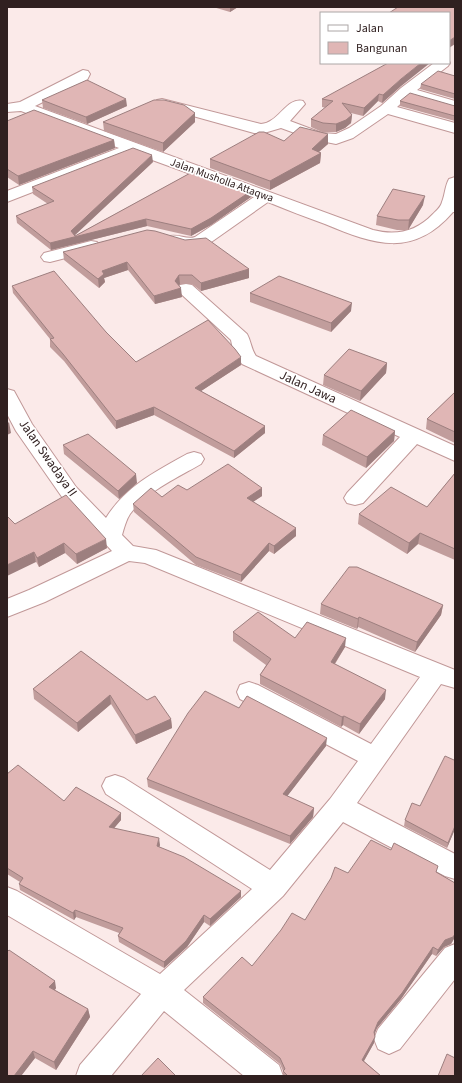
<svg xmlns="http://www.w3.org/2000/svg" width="462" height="1083" viewBox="0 0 462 1083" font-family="'Source Sans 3',sans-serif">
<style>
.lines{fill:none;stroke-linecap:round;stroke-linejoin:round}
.minor-casing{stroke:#c19898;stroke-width:2}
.minor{fill:#fff;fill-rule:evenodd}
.wall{fill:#c19d9c}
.shaded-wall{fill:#9d7f7f}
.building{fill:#e0b6b5;stroke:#9d7f7f}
.labels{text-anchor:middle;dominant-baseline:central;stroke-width:3.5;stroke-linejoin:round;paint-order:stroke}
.far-street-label{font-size:11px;fill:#302020;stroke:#fff}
.street-label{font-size:13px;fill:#302020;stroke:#fff}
</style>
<rect width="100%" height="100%" fill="#fbeae9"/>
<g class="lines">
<g class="minor-casing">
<path id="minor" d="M 449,61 L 450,63 L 448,66 L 417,90 L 455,101 L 455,110 L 409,96 L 397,107 L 455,123 L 455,133 L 388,114 L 353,138 L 336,144 L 311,139 L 281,128 L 264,133 L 254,133 L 157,106 L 155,103 L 157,100 L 162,99 L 261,124 C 279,123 286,97 303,101 L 305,104 L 290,121 L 322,133 L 336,134 L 349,128 L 381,106 L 401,88 L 434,63 L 449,63 Z
M 83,70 L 88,71 L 90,74 L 87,80 L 35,106 L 373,230 C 396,236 416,232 433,214 C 436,211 441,207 442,202 C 445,195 445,186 449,179 L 455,177 L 455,212 L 453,212 C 413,258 375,245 325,224 C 306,217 287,210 268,202 L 207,245 L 191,249 L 170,244 L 167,240 L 170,236 C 179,234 187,240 195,237 L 254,197 L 133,153 L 7,202 L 7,191 L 119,148 L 21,111 L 7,112 L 7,104 L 20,102 Z
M 91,241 L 97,242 L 100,246 L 97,250 L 50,262 L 44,261 L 41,257 L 44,253 Z
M 186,284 L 192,285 L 247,334 C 251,341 251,349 256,356 L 455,446 L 455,461 L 417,444 L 363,503 L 355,505 L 347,503 L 344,498 L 347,493 L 400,437 L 242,364 L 233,350 L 231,340 L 180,293 L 177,289 L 180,285 Z
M 7,389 L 14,391 L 32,424 L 76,487 L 106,518 C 126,486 155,472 187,454 L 194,452 L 201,454 L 204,459 L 201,464 C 177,478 147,491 130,514 C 126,520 124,528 122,535 L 133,546 L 156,550 L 455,670 L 455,688 L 441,684 L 357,803 L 455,854 L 455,879 L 445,876 L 343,822 L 283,896 L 184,990 L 279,1065 L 283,1076 L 244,1076 L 164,1011 L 111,1076 L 76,1076 L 80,1065 L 141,994 L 7,915 L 7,887 L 17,891 L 160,974 L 252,889 L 106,794 L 102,786 L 106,778 L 115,775 L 124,778 L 270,870 L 330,799 L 358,761 L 240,699 L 237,692 L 240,685 L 249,682 L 258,685 L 371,744 L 420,677 L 145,563 L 129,561 L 45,602 L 7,617 L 7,599 L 29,590 L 112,551 L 62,497 L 16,431 L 7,414 Z
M 455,944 L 455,979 L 400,1049 L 389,1054 L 378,1049 L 374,1039 L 378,1029 L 445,948 Z"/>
</g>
<use href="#minor" class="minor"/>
</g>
<path class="wall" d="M 213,7 L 238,7 L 230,12 Z
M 455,76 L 455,99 L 420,89 L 421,84 Z
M 400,87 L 382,103 L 378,101 L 363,116 L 351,113 L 352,115 L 351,123 L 345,128 L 336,132 L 322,132 L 311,127 L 311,119 L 326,108 L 322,107 L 322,99 Z
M 42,100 L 127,106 L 87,124 L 43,108 Z
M 400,101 L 455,106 L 455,121 L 400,106 Z
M 195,113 L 195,122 L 163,152 L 104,131 L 103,122 Z
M 7,121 L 114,140 L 115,148 L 19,185 L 7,177 Z
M 328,134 L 328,144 L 318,152 L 321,153 L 320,163 L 270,190 L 210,168 L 210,159 L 284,141 Z
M 153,162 L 74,235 L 75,236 L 194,171 L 251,197 L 211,225 L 191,236 L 147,226 L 51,250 L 17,223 L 16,216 L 48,204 L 33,194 L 32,187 Z
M 423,205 L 408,230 L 397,230 L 376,225 L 377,216 Z
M 63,252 L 249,269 L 249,278 L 201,291 L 192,284 L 180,284 L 179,285 L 182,297 L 155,304 L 128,270 L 104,278 L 105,282 L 99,288 L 64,260 Z
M 12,286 L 106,332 L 136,362 L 241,365 L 201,391 L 265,426 L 265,433 L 234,458 L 154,415 L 116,429 L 64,361 L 50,347 L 50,339 L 13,293 Z
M 250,293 L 351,311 L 331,332 L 250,302 Z
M 387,363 L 386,373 L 360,401 L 323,385 L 324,375 Z
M 455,392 L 455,443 L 426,429 L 427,419 Z
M 395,431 L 394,441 L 366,468 L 322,445 L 323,435 Z
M 63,445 L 137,483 L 119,499 L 64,454 Z
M 455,473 L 455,560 L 418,544 L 407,554 L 358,524 L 359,514 L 427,507 Z
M 262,488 L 262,496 L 253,502 L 296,536 L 274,554 L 269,551 L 241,582 L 196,565 L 134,512 L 133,504 L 162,497 Z
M 15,524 L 107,548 L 77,564 L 65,553 L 39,567 Z
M 321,604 L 443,605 L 441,615 L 415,652 L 358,627 L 357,629 L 320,614 Z
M 233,632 L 295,638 L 345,647 L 335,664 L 385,699 L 359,734 L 343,725 L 341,727 L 260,684 L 260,675 L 266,665 L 233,641 Z
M 81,651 L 171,719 L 172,728 L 136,744 L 111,704 L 78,732 L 34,699 L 33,689 Z
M 239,708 L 326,746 L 287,796 L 314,808 L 313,817 L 290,844 L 148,787 L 147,779 Z
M 455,759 L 455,829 L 447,848 L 404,826 L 405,820 L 420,806 Z
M 7,774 L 64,801 L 121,820 L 114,828 L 160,845 L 159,847 L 241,897 L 210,926 L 204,922 L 187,947 L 164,968 L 119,942 L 118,936 L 119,933 L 76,917 L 74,920 L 20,890 L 19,884 L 20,882 L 7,874 Z
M 391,850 L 437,872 L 455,883 L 455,937 L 451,944 L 444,947 L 436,956 L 432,954 L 401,999 L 377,1028 L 374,1034 L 374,1043 L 364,1061 L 381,1076 L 283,1076 L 283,1071 L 280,1064 L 203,1003 L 203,997 L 252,966 L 305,920 L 348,873 Z
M 7,952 L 56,988 L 55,990 L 88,1009 L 90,1017 L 56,1070 L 35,1058 L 21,1076 L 7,1076 Z"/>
<path class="shaded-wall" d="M 230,7 L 238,7 L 230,12 Z
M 455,37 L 455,44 L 449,48 L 449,41 Z
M 421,63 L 430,63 L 400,87 L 382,103 L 383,95 L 401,79 Z
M 379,94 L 378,101 L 363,116 L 364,108 Z
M 126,99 L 127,106 L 87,124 L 86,117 Z
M 195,113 L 195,122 L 163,152 L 163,143 Z
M 352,115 L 351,123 L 345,128 L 336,132 L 336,124 Z
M 328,134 L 328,144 L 311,159 L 312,149 Z
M 114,140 L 115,148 L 19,185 L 18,176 Z
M 321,153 L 320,163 L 270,190 L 270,181 Z
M 152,155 L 153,162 L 72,238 L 71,231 Z
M 251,191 L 251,197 L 211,225 L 191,236 L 191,229 Z
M 425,196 L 423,205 L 408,230 L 409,220 Z
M 146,219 L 147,226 L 51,250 L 50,243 Z
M 127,262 L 128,270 L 104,278 L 105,282 L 99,288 L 98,279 L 102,271 Z
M 249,269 L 249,278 L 201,291 L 201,283 Z
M 179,275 L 180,284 L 176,289 L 175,281 Z
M 181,288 L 182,297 L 155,304 L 154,296 Z
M 352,303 L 351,311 L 331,332 L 331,323 Z
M 241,357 L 241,365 L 195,395 L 195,388 Z
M 387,363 L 386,373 L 360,401 L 361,391 Z
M 154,407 L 154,415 L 116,429 L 116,421 Z
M 9,422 L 11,433 L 7,435 L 7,424 Z
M 265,426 L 265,433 L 234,458 L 234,451 Z
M 395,431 L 394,441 L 366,468 L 367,457 Z
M 136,474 L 137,483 L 119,499 L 118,491 Z
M 262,488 L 262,496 L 247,506 L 247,498 Z
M 296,528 L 296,536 L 274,554 L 274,546 Z
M 420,533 L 418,544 L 407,554 L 409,543 Z
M 106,539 L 107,548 L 77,564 L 76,554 Z
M 64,543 L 65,553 L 39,567 L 37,558 Z
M 269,543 L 269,551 L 241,582 L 241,575 Z
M 34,552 L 36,562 L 7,576 L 7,565 Z
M 443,605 L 441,615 L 415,652 L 417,642 Z
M 359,617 L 358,627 L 357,629 L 358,619 Z
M 346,638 L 345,647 L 330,671 L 331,662 Z
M 386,690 L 385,699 L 359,734 L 360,724 Z
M 110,695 L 111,704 L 78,732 L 77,723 Z
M 344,716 L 343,725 L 341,727 L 342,717 Z
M 171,719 L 172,728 L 136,744 L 135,735 Z
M 327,738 L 326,746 L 282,803 L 283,794 Z
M 314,808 L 313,817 L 290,844 L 290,836 Z
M 121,813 L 121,820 L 110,833 L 109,827 Z
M 455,826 L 455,829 L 447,848 L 448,843 Z
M 159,838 L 160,845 L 157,853 L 157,846 Z
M 241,891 L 241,897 L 210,926 L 210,919 Z
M 75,910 L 76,917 L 74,920 L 73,913 Z
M 204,915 L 204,922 L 187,947 L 164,968 L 164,962 Z
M 455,934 L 455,937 L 451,944 L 444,947 L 436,956 L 438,950 L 445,940 Z
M 433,947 L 432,954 L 401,999 L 377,1028 L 373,1038 L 374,1032 L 378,1022 Z
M 55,981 L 56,988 L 51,995 L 49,987 Z
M 88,1009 L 90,1017 L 56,1070 L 54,1062 Z
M 375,1037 L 374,1043 L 361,1066 L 362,1060 Z
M 33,1051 L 35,1058 L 21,1076 L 14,1076 Z"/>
<path class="building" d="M 398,7 L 455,7 L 455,37 L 449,41 L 449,13 L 389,13 Z
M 388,63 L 421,63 L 401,79 L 383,95 L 379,94 L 364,108 L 342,103 L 352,115 L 346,120 L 336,124 L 323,123 L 311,119 L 333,101 L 322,99 Z
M 438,71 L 455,76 L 455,94 L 421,84 Z
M 87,80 L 126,99 L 86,117 L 42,100 Z
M 410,93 L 455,106 L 455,116 L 400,101 Z
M 154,100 L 164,100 L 184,105 L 195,113 L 163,143 L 103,122 Z
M 34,110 L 114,140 L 18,176 L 7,169 L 7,121 Z
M 300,127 L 328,134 L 312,149 L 321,153 L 270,181 L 210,159 L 259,132 L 264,132 L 284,141 Z
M 133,148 L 152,155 L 71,231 L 75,236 L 194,171 L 251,191 L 211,218 L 191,229 L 146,219 L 50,243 L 16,216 L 54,201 L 32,187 Z
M 393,189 L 425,196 L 409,220 L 398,220 L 377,216 Z
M 147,230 L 155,231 L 185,240 L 206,238 L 249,269 L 201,283 L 192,275 L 179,275 L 175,281 L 181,288 L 154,296 L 127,262 L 102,271 L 104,274 L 98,279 L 63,252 Z
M 54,271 L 106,332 L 136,362 L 208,320 L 235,349 L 241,357 L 195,388 L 265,426 L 234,451 L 154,407 L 116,421 L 63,354 L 50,339 L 54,338 L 12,286 Z
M 279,276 L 352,303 L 331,323 L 250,293 Z
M 349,349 L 387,363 L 361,391 L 324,375 Z
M 455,392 L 455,432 L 427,419 Z
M 351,410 L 395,431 L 367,457 L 323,435 Z
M 88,434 L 136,474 L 118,491 L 63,445 Z
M 228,464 L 262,488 L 247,498 L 296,528 L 274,546 L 269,543 L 241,575 L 196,557 L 133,504 L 151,488 L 162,497 L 178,485 L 187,490 Z
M 455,473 L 455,549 L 420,533 L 409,543 L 359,514 L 391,487 L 427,507 Z
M 66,495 L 106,539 L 76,554 L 64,543 L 37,558 L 34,552 L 7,565 L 7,516 L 15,524 Z
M 349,567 L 357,567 L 443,605 L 417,642 L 359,617 L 358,619 L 321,604 Z
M 258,612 L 295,638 L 307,622 L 346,638 L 331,662 L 386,690 L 360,724 L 344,716 L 342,717 L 260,675 L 271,659 L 233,632 Z
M 81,651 L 147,700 L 155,696 L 171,719 L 135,735 L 110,695 L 77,723 L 33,689 Z
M 205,691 L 239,708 L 247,696 L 327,738 L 283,794 L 314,808 L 290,836 L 147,779 L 188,713 Z
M 445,756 L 454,760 L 455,759 L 455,826 L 448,843 L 405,820 L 412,803 L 420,806 Z
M 18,765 L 64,801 L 76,787 L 121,813 L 109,827 L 159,838 L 157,846 L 184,857 L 241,891 L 210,919 L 204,915 L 186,941 L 164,962 L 118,936 L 123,928 L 75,910 L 73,913 L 19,884 L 23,878 L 7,868 L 7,774 Z
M 371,840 L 391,850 L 394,843 L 438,866 L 436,872 L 455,883 L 455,934 L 453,937 L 445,940 L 438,950 L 433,947 L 402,993 L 378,1022 L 374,1032 L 375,1037 L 362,1060 L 381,1076 L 288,1076 L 283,1071 L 285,1069 L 280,1058 L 203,997 L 242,957 L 252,966 L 281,930 L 292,913 L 305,920 L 331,878 L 335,867 L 348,873 Z
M 9,950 L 55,981 L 49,987 L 88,1009 L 54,1062 L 33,1051 L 14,1076 L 7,1076 L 7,952 Z
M 447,1054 L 455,1058 L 455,1076 L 438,1076 Z
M 158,1058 L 176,1076 L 141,1076 Z"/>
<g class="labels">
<g class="far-street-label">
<text transform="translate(222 180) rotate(20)">Jalan Musholla Attaqwa</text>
</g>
<g class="street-label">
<text transform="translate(308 387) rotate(25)">Jalan Jawa</text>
<text transform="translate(48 458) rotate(55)">Jalan Swadaya II</text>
</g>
</g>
<rect width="462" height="1083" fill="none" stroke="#302020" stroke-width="16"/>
<rect x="320" y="12" width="130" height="52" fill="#ffffff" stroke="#aca6a6"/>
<rect x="328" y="25" width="20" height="6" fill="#ffffff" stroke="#aca6a6"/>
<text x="356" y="32" font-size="12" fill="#302020">Jalan</text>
<rect x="328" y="42" width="20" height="12" fill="#e0b6b5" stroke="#aca6a6"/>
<text x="356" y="52" font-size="12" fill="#302020">Bangunan</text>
</svg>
